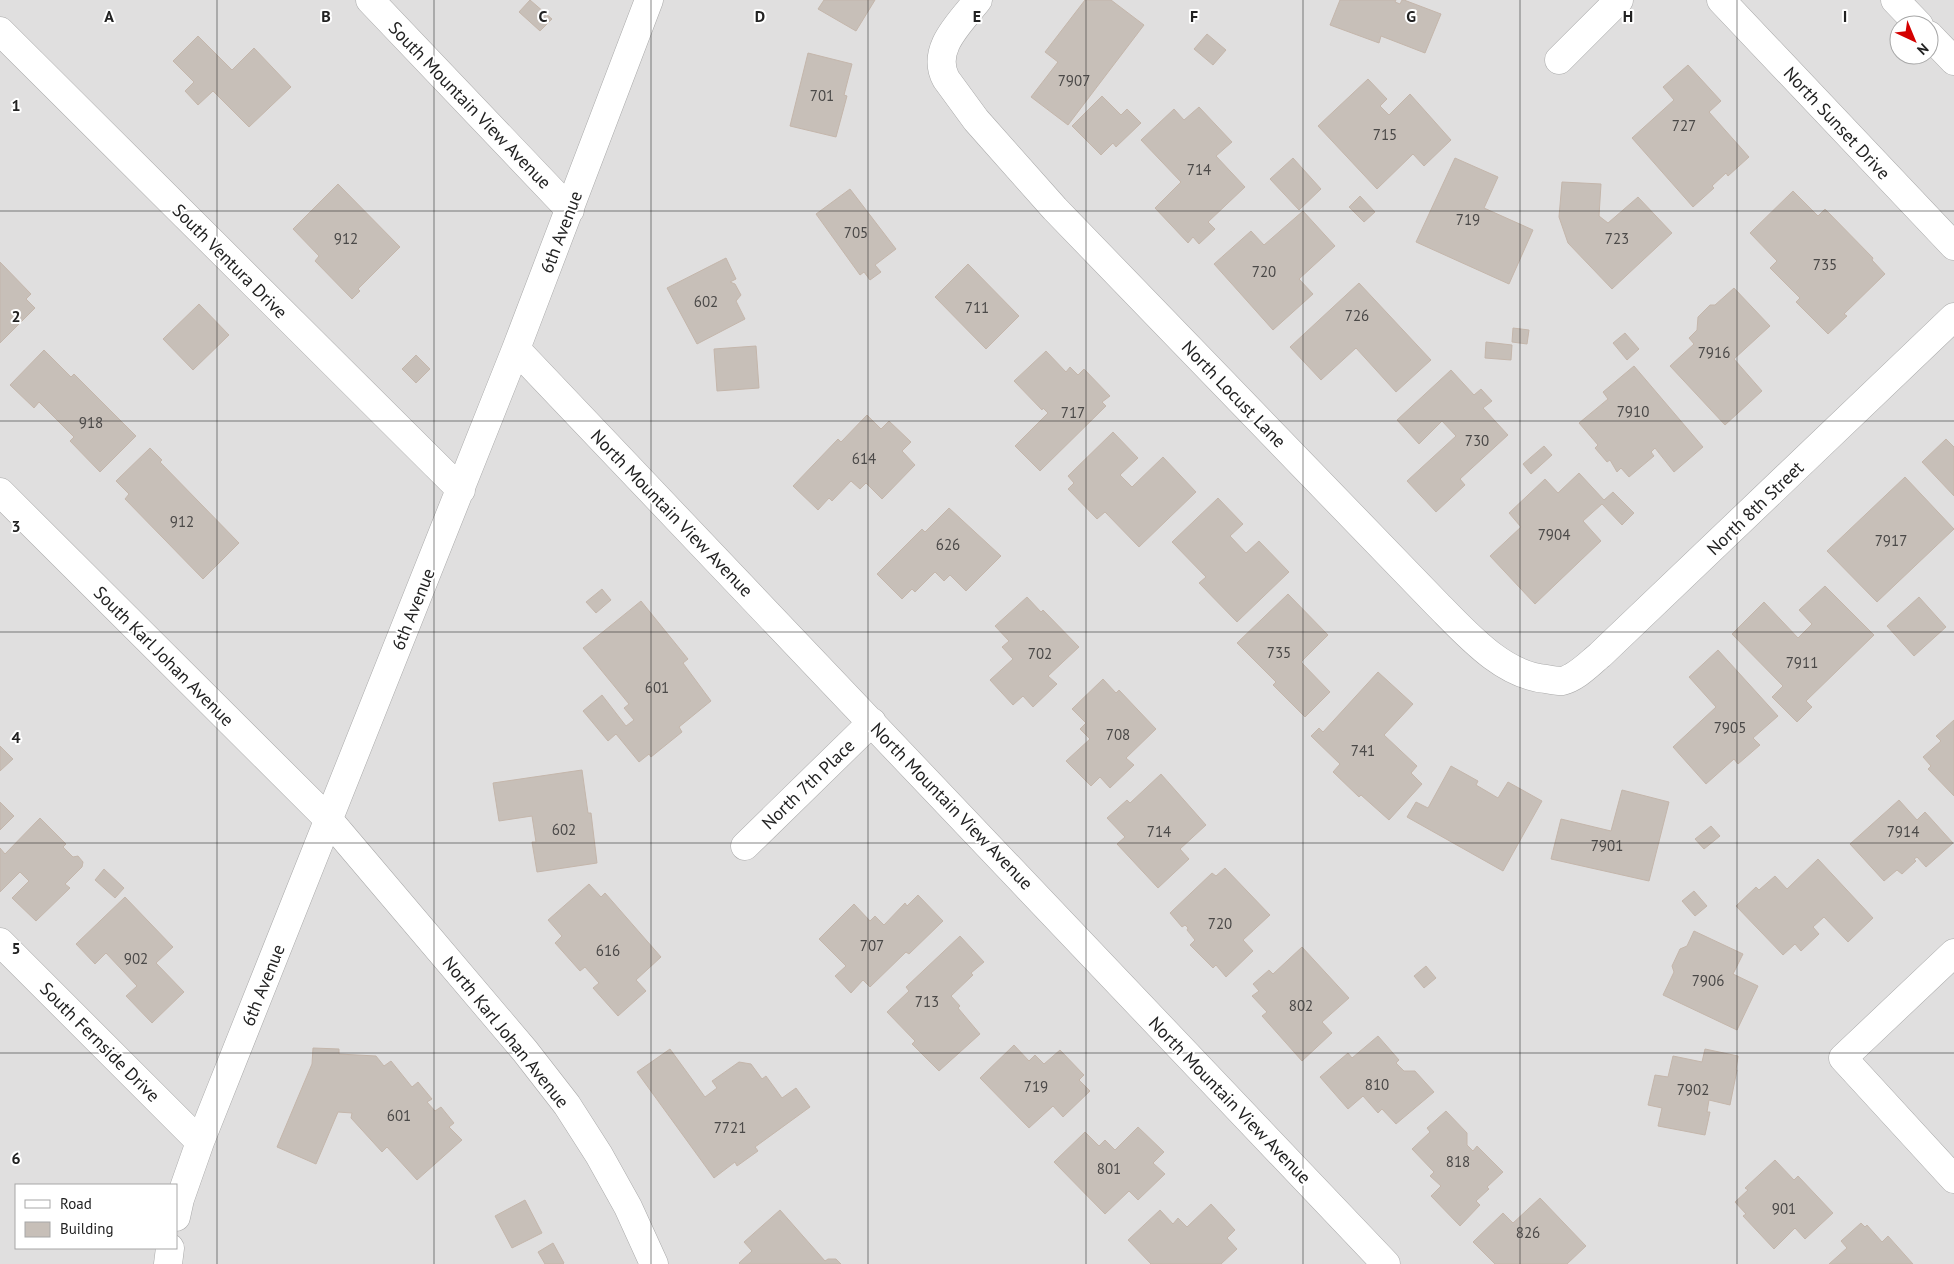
<svg xmlns="http://www.w3.org/2000/svg" width="1954" height="1264" viewBox="0 0 1954 1264" font-family="'PT Sans',sans-serif">
<style>
.residential{fill:#e0dfdf;fill-rule:evenodd}
.building{fill:#c7bfb8;stroke:#c4b6ab}
.lines{fill:none;stroke-linecap:round;stroke-linejoin:round}
.minor-casing{stroke:#a9a9a9;stroke-width:29}
.minor{stroke:#fff;stroke-width:28}
.grid{fill:none;stroke:#222;stroke-width:1;stroke-opacity:0.55}
.labels{text-anchor:middle;dominant-baseline:central;stroke-width:4;stroke-linejoin:round;paint-order:stroke}
.number-label{font-size:15px;fill:#4b4948}
.street-label{font-size:18px;fill:#222;stroke:#fff}
.grid-label{font-size:16px;text-anchor:middle;font-weight:bold;fill:#222;stroke:#fff;stroke-width:4;stroke-linejoin:round;paint-order:stroke}
</style>
<rect width="100%" height="100%" fill="#f2efe9"/>
<path class="residential" d="M 0,0 L 1954,0 L 1954,1264 L 0,1264 ZM 1899,25 L 1929,25 L 1929,55 L 1899,55 ZM 16,1185 L 176,1185 L 176,1248 L 16,1248 Z"/>
<path class="building" d="M 530,0 L 552,19 L 540,31 L 519,12 Z
M 824,0 L 875,0 L 856,31 L 818,9 Z
M 1085,0 L 1111,0 L 1144,25 L 1068,125 L 1031,97 L 1058,62 L 1045,52 Z
M 1340,0 L 1396,0 L 1395,2 L 1400,4 L 1402,0 L 1404,0 L 1441,14 L 1425,53 L 1381,36 L 1379,43 L 1330,25 Z
M 1207,34 L 1226,50 L 1213,65 L 1194,49 Z
M 198,36 L 232,70 L 254,48 L 291,87 L 249,127 L 213,91 L 198,105 L 185,91 L 194,82 L 173,61 Z
M 808,53 L 852,64 L 844,95 L 847,96 L 836,137 L 790,126 Z
M 1688,65 L 1721,101 L 1709,112 L 1749,157 L 1728,176 L 1726,173 L 1712,186 L 1714,188 L 1693,207 L 1632,138 L 1674,100 L 1663,87 Z
M 1368,79 L 1387,99 L 1380,106 L 1389,115 L 1410,94 L 1451,140 L 1424,166 L 1413,154 L 1377,189 L 1318,126 Z
M 1102,96 L 1121,115 L 1127,109 L 1141,123 L 1116,147 L 1113,143 L 1101,155 L 1072,126 Z
M 1199,107 L 1232,142 L 1216,156 L 1245,187 L 1208,222 L 1215,229 L 1199,244 L 1193,237 L 1188,243 L 1155,208 L 1181,182 L 1141,140 L 1174,109 L 1184,120 Z
M 1293,158 L 1321,189 L 1299,210 L 1270,179 Z
M 1455,158 L 1498,177 L 1484,208 L 1533,230 L 1509,284 L 1416,242 Z
M 1562,182 L 1601,184 L 1599,216 L 1608,223 L 1638,197 L 1672,233 L 1612,289 L 1568,243 L 1559,217 Z
M 338,184 L 400,247 L 358,289 L 360,291 L 352,299 L 315,261 L 319,256 L 293,229 Z
M 850,189 L 896,249 L 875,265 L 881,272 L 870,280 L 864,272 L 860,275 L 816,214 Z
M 1793,191 L 1818,216 L 1825,209 L 1873,258 L 1872,260 L 1885,274 L 1844,314 L 1847,316 L 1828,334 L 1796,302 L 1800,298 L 1770,268 L 1777,261 L 1750,233 Z
M 1360,196 L 1375,212 L 1364,222 L 1349,207 Z
M 1303,211 L 1335,246 L 1299,279 L 1313,294 L 1273,330 L 1214,264 L 1251,231 L 1264,245 Z
M 726,258 L 736,279 L 730,282 L 735,284 L 741,295 L 736,301 L 745,319 L 697,344 L 667,288 Z
M 0,262 L 31,294 L 26,299 L 35,308 L 0,343 Z
M 968,264 L 1019,316 L 986,349 L 935,297 Z
M 1359,283 L 1431,360 L 1396,392 L 1356,348 L 1321,380 L 1290,347 Z
M 1734,288 L 1770,326 L 1734,359 L 1762,391 L 1725,425 L 1670,366 L 1694,344 L 1689,338 L 1697,330 L 1698,317 L 1710,305 L 1715,305 Z
M 199,304 L 229,335 L 193,370 L 163,339 Z
M 1513,328 L 1529,330 L 1527,344 L 1512,342 Z
M 1625,333 L 1639,349 L 1627,360 L 1613,343 Z
M 1486,342 L 1512,345 L 1511,360 L 1485,358 Z
M 756,346 L 759,388 L 717,391 L 714,349 Z
M 44,350 L 71,377 L 74,374 L 136,436 L 100,472 L 70,441 L 74,437 L 39,402 L 34,408 L 10,385 Z
M 1046,351 L 1066,372 L 1070,367 L 1078,375 L 1084,369 L 1110,396 L 1102,402 L 1106,406 L 1040,471 L 1015,446 L 1048,413 L 1043,408 L 1042,410 L 1014,381 Z
M 416,355 L 430,369 L 416,383 L 402,369 Z
M 1634,366 L 1703,447 L 1674,472 L 1655,448 L 1651,452 L 1654,456 L 1629,477 L 1621,468 L 1617,472 L 1610,460 L 1607,462 L 1595,448 L 1598,445 L 1579,423 L 1608,399 L 1603,392 Z
M 1451,370 L 1474,395 L 1481,389 L 1492,401 L 1483,408 L 1508,435 L 1460,479 L 1465,485 L 1436,512 L 1407,481 L 1456,436 L 1442,421 L 1419,444 L 1397,420 Z
M 867,415 L 881,429 L 889,421 L 911,442 L 902,451 L 915,465 L 882,499 L 866,483 L 860,489 L 851,481 L 832,501 L 829,498 L 818,510 L 793,486 L 838,439 L 841,442 Z
M 1113,432 L 1138,458 L 1120,475 L 1132,487 L 1163,457 L 1196,492 L 1139,547 L 1105,512 L 1097,519 L 1068,489 L 1074,483 L 1068,476 Z
M 1946,439 L 1954,447 L 1954,496 L 1922,462 Z
M 1544,446 L 1552,455 L 1531,474 L 1523,464 Z
M 150,448 L 162,460 L 160,462 L 239,543 L 203,579 L 125,499 L 129,494 L 116,481 Z
M 1579,473 L 1604,500 L 1613,492 L 1634,513 L 1622,525 L 1602,504 L 1583,521 L 1601,541 L 1535,604 L 1490,556 L 1521,527 L 1509,513 L 1545,479 L 1558,493 Z
M 1905,477 L 1954,529 L 1877,602 L 1827,551 Z
M 1218,498 L 1243,524 L 1230,536 L 1246,553 L 1259,541 L 1289,572 L 1237,622 L 1199,583 L 1206,577 L 1172,542 Z
M 949,508 L 1001,556 L 966,591 L 950,575 L 944,581 L 935,572 L 915,592 L 912,589 L 902,599 L 877,574 L 922,529 L 925,532 Z
M 1825,586 L 1874,635 L 1806,701 L 1812,707 L 1797,722 L 1772,697 L 1783,686 L 1732,634 L 1764,602 L 1798,638 L 1812,624 L 1799,610 Z
M 602,589 L 611,600 L 596,613 L 586,602 Z
M 1288,594 L 1328,635 L 1301,662 L 1330,692 L 1305,717 L 1273,685 L 1276,682 L 1237,643 Z
M 1027,597 L 1041,612 L 1043,610 L 1079,647 L 1048,676 L 1057,684 L 1033,707 L 1023,696 L 1013,705 L 990,680 L 1013,659 L 1002,647 L 1009,641 L 995,626 Z
M 1919,597 L 1946,627 L 1914,656 L 1887,626 Z
M 641,601 L 688,659 L 683,663 L 711,701 L 679,727 L 682,732 L 651,757 L 649,754 L 639,762 L 616,734 L 608,741 L 583,711 L 602,695 L 626,726 L 634,720 L 624,708 L 629,704 L 583,648 Z
M 1718,650 L 1778,716 L 1753,738 L 1760,745 L 1738,764 L 1734,759 L 1706,784 L 1673,747 L 1716,707 L 1689,677 Z
M 1378,672 L 1413,704 L 1384,735 L 1417,766 L 1411,773 L 1422,784 L 1389,820 L 1361,795 L 1359,797 L 1333,772 L 1340,764 L 1311,736 L 1319,728 L 1323,732 Z
M 1103,679 L 1116,693 L 1119,690 L 1156,729 L 1126,758 L 1134,765 L 1110,788 L 1100,777 L 1091,786 L 1066,761 L 1090,739 L 1080,729 L 1086,723 L 1072,709 Z
M 1954,720 L 1954,796 L 1928,769 L 1931,766 L 1923,757 L 1941,741 L 1936,736 Z
M 0,746 L 13,759 L 0,771 Z
M 1451,766 L 1478,781 L 1476,785 L 1498,798 L 1508,782 L 1542,801 L 1503,871 L 1407,817 L 1416,802 L 1428,808 Z
M 582,770 L 588,813 L 591,813 L 597,863 L 537,872 L 532,842 L 536,842 L 532,816 L 499,821 L 493,783 Z
M 1161,774 L 1206,825 L 1180,849 L 1189,859 L 1158,888 L 1117,844 L 1125,837 L 1107,818 L 1127,800 L 1130,803 Z
M 1622,790 L 1669,802 L 1649,881 L 1551,859 L 1561,819 L 1611,831 Z
M 1899,800 L 1917,820 L 1925,812 L 1953,843 L 1926,867 L 1917,857 L 1914,859 L 1916,861 L 1902,874 L 1897,870 L 1884,881 L 1850,844 Z
M 0,802 L 14,816 L 0,830 Z
M 40,818 L 66,844 L 63,847 L 73,857 L 78,856 L 83,862 L 82,867 L 65,884 L 70,888 L 36,921 L 12,898 L 29,881 L 20,872 L 0,892 L 0,848 L 5,854 Z
M 1711,826 L 1720,836 L 1704,849 L 1695,839 Z
M 1818,859 L 1873,918 L 1848,942 L 1824,917 L 1813,927 L 1819,934 L 1801,951 L 1795,944 L 1783,955 L 1736,906 L 1756,887 L 1759,890 L 1775,876 L 1787,889 Z
M 1225,868 L 1270,915 L 1243,940 L 1253,951 L 1226,977 L 1216,965 L 1213,968 L 1190,945 L 1195,940 L 1187,930 L 1188,928 L 1185,925 L 1182,927 L 1170,913 L 1212,873 L 1216,876 Z
M 104,869 L 124,888 L 115,898 L 95,880 Z
M 589,884 L 601,897 L 605,893 L 661,957 L 636,980 L 646,991 L 618,1016 L 593,988 L 599,983 L 585,967 L 580,971 L 555,943 L 562,936 L 548,920 Z
M 1694,891 L 1707,906 L 1695,916 L 1682,901 Z
M 918,895 L 943,921 L 909,954 L 906,952 L 870,987 L 863,980 L 851,993 L 835,976 L 846,966 L 819,939 L 854,904 L 870,921 L 875,916 L 884,925 L 905,903 L 907,906 Z
M 125,897 L 173,947 L 156,963 L 184,992 L 152,1023 L 126,996 L 137,986 L 106,953 L 95,964 L 76,944 Z
M 1694,931 L 1743,954 L 1733,974 L 1758,986 L 1737,1030 L 1663,995 L 1674,972 L 1672,966 L 1680,949 L 1687,946 Z
M 960,936 L 984,962 L 971,973 L 973,975 L 951,996 L 960,1006 L 958,1008 L 980,1034 L 939,1071 L 912,1044 L 915,1041 L 887,1012 L 909,991 L 906,987 Z
M 1302,947 L 1349,998 L 1322,1022 L 1332,1033 L 1302,1061 L 1262,1016 L 1267,1012 L 1252,996 L 1259,991 L 1253,984 L 1269,970 L 1273,974 Z
M 1426,966 L 1436,978 L 1424,988 L 1414,976 Z
M 1378,1036 L 1399,1060 L 1396,1063 L 1404,1071 L 1415,1071 L 1434,1092 L 1396,1124 L 1382,1109 L 1378,1113 L 1363,1096 L 1348,1109 L 1320,1077 L 1348,1053 L 1352,1058 Z
M 1014,1045 L 1029,1061 L 1035,1055 L 1044,1064 L 1060,1050 L 1084,1075 L 1079,1080 L 1090,1091 L 1063,1117 L 1053,1106 L 1029,1128 L 980,1078 Z
M 313,1048 L 339,1049 L 339,1054 L 376,1056 L 384,1066 L 391,1061 L 412,1087 L 418,1082 L 432,1099 L 427,1102 L 435,1111 L 441,1107 L 454,1123 L 449,1127 L 462,1140 L 417,1180 L 387,1147 L 382,1152 L 351,1118 L 352,1113 L 338,1112 L 316,1164 L 277,1147 L 312,1064 Z
M 670,1049 L 705,1097 L 717,1088 L 712,1081 L 739,1062 L 751,1064 L 762,1079 L 766,1076 L 782,1098 L 796,1088 L 810,1107 L 755,1147 L 758,1151 L 737,1166 L 735,1162 L 714,1178 L 637,1072 Z
M 1705,1049 L 1738,1056 L 1736,1070 L 1737,1070 L 1730,1105 L 1709,1100 L 1707,1112 L 1710,1112 L 1705,1135 L 1658,1126 L 1662,1108 L 1648,1105 L 1655,1075 L 1668,1077 L 1673,1056 L 1702,1062 Z
M 1446,1111 L 1467,1133 L 1467,1145 L 1473,1151 L 1477,1146 L 1503,1172 L 1487,1187 L 1489,1189 L 1476,1201 L 1480,1205 L 1460,1226 L 1431,1196 L 1441,1186 L 1430,1176 L 1434,1172 L 1412,1149 L 1430,1132 L 1427,1128 Z
M 1138,1127 L 1164,1152 L 1153,1163 L 1165,1174 L 1138,1200 L 1129,1191 L 1105,1214 L 1054,1162 L 1085,1132 L 1099,1146 L 1105,1140 L 1115,1150 Z
M 1775,1160 L 1794,1180 L 1798,1176 L 1833,1213 L 1805,1239 L 1795,1228 L 1774,1249 L 1743,1216 L 1746,1214 L 1735,1202 L 1748,1190 L 1745,1188 Z
M 1540,1198 L 1586,1246 L 1567,1264 L 1495,1264 L 1473,1242 L 1503,1213 L 1513,1223 Z
M 525,1200 L 542,1233 L 512,1248 L 495,1216 Z
M 1211,1204 L 1235,1230 L 1227,1238 L 1237,1249 L 1221,1264 L 1151,1264 L 1128,1240 L 1160,1210 L 1173,1224 L 1178,1218 L 1187,1227 Z
M 780,1210 L 825,1261 L 828,1259 L 836,1259 L 841,1264 L 740,1264 L 739,1263 L 752,1251 L 744,1242 Z
M 1861,1223 L 1865,1227 L 1867,1225 L 1882,1242 L 1888,1236 L 1913,1264 L 1829,1264 L 1847,1248 L 1841,1241 Z
M 553,1243 L 564,1263 L 563,1264 L 545,1264 L 538,1252 Z"/>
<g class="lines">
<g class="minor-casing">
<path id="minor" d="M 370,0 L 570,210
M 978,0 C 961,22 930,49 946,79 L 976,120 L 1055,209 L 1437,604 C 1467,634 1502,675 1546,679 C 1551,680 1557,681 1562,681 C 1576,678 1589,664 1600,655 L 1954,317
M 1721,0 L 1954,246
M 1895,0 L 1919,25
M 0,31 L 461,490
M 1929,35 L 1954,61
M 1559,60 L 1619,0
M 516,349 L 1386,1264
M 0,492 L 329,820 L 525,1051 L 567,1105 L 599,1155 L 628,1207 L 654,1264
M 745,846 L 872,722
M 0,942 L 200,1142
M 1954,953 L 1843,1058 L 1954,1179
M 176,1217 L 180,1199 L 200,1142 L 516,349 L 649,0
M 168,1264 L 170,1248"/>
</g>
<use href="#minor" class="minor"/>
</g>
<path class="grid" d="M 217,0 L 217,1264M 434,0 L 434,1264M 651,0 L 651,1264M 868,0 L 868,1264M 1086,0 L 1086,1264M 1303,0 L 1303,1264M 1520,0 L 1520,1264M 1737,0 L 1737,1264M 0,211 L 1954,211M 0,421 L 1954,421M 0,632 L 1954,632M 0,843 L 1954,843M 0,1053 L 1954,1053"/>
<g class="labels">
<g class="number-label">
<text x="1074" y="80">7907</text>
<text x="822" y="95">701</text>
<text x="1684" y="125">727</text>
<text x="1385" y="134">715</text>
<text x="1199" y="169">714</text>
<text x="1468" y="219">719</text>
<text x="856" y="232">705</text>
<text x="346" y="238">912</text>
<text x="1617" y="238">723</text>
<text x="1825" y="264">735</text>
<text x="1264" y="271">720</text>
<text x="706" y="301">602</text>
<text x="977" y="307">711</text>
<text x="1357" y="315">726</text>
<text x="1714" y="352">7916</text>
<text x="1633" y="411">7910</text>
<text x="1073" y="412">717</text>
<text x="91" y="422">918</text>
<text x="1477" y="440">730</text>
<text x="864" y="458">614</text>
<text x="182" y="521">912</text>
<text x="1554" y="534">7904</text>
<text x="1891" y="540">7917</text>
<text x="948" y="544">626</text>
<text x="1279" y="652">735</text>
<text x="1040" y="653">702</text>
<text x="1802" y="662">7911</text>
<text x="657" y="687">601</text>
<text x="1730" y="727">7905</text>
<text x="1118" y="734">708</text>
<text x="1363" y="750">741</text>
<text x="564" y="829">602</text>
<text x="1159" y="831">714</text>
<text x="1903" y="831">7914</text>
<text x="1607" y="845">7901</text>
<text x="1220" y="923">720</text>
<text x="872" y="945">707</text>
<text x="608" y="950">616</text>
<text x="136" y="958">902</text>
<text x="1708" y="980">7906</text>
<text x="927" y="1001">713</text>
<text x="1301" y="1005">802</text>
<text x="1377" y="1084">810</text>
<text x="1036" y="1086">719</text>
<text x="1693" y="1089">7902</text>
<text x="399" y="1115">601</text>
<text x="730" y="1127">7721</text>
<text x="1458" y="1161">818</text>
<text x="1109" y="1168">801</text>
<text x="1784" y="1208">901</text>
<text x="1528" y="1232">826</text>
</g>
<g class="street-label">
<text transform="translate(470 105) rotate(46)">South Mountain View Avenue</text>
<text transform="translate(1837 123) rotate(47)">North Sunset Drive</text>
<text transform="translate(561 232) rotate(-69)">6th Avenue</text>
<text transform="translate(230 261) rotate(45)">South Ventura Drive</text>
<text transform="translate(1234 394) rotate(46)">North Locust Lane</text>
<text transform="translate(1755 508) rotate(-44)">North 8th Street</text>
<text transform="translate(672 513) rotate(46)">North Mountain View Avenue</text>
<text transform="translate(413 609) rotate(-68)">6th Avenue</text>
<text transform="translate(164 656) rotate(45)">South Karl Johan Avenue</text>
<text transform="translate(808 784) rotate(-44)">North 7th Place</text>
<text transform="translate(952 806) rotate(46)">North Mountain View Avenue</text>
<text transform="translate(263 985) rotate(-68)">6th Avenue</text>
<text transform="translate(506 1032) rotate(51)">North Karl Johan Avenue</text>
<text transform="translate(100 1042) rotate(45)">South Fernside Drive</text>
<text transform="translate(1230 1100) rotate(46)">North Mountain View Avenue</text>
</g>
</g>
<g class="grid-label">
<text x="109" y="22">A</text>
<text x="326" y="22">B</text>
<text x="543" y="22">C</text>
<text x="760" y="22">D</text>
<text x="977" y="22">E</text>
<text x="1194" y="22">F</text>
<text x="1411" y="22">G</text>
<text x="1628" y="22">H</text>
<text x="1845" y="22">I</text>
<text x="16" y="111">1</text>
<text x="16" y="322">2</text>
<text x="16" y="532">3</text>
<text x="16" y="743">4</text>
<text x="16" y="954">5</text>
<text x="16" y="1164">6</text>
</g>
<rect x="15" y="1184" width="162" height="65" fill="#ffffff" stroke="#a7a7a7"/>
<rect x="25" y="1200" width="25" height="8" fill="#ffffff" stroke="#a7a7a7"/>
<text x="60" y="1209" font-size="15" fill="#222222">Road</text>
<rect x="25" y="1222" width="25" height="15" fill="#c7bfb8" stroke="#a7a7a7"/>
<text x="60" y="1234" font-size="15" fill="#222222">Building</text>
<g transform="translate(1914 40) rotate(136)"><circle r="24" fill="#ffffff" stroke="#a7a7a7"/>
<path d="M0-4L9 19L0 12L-9 19Z" fill="#d40000"/>
<text y="-8" font-size="14" font-weight="bold" text-anchor="middle" fill="#222222">N</text>
</g>
</svg>
